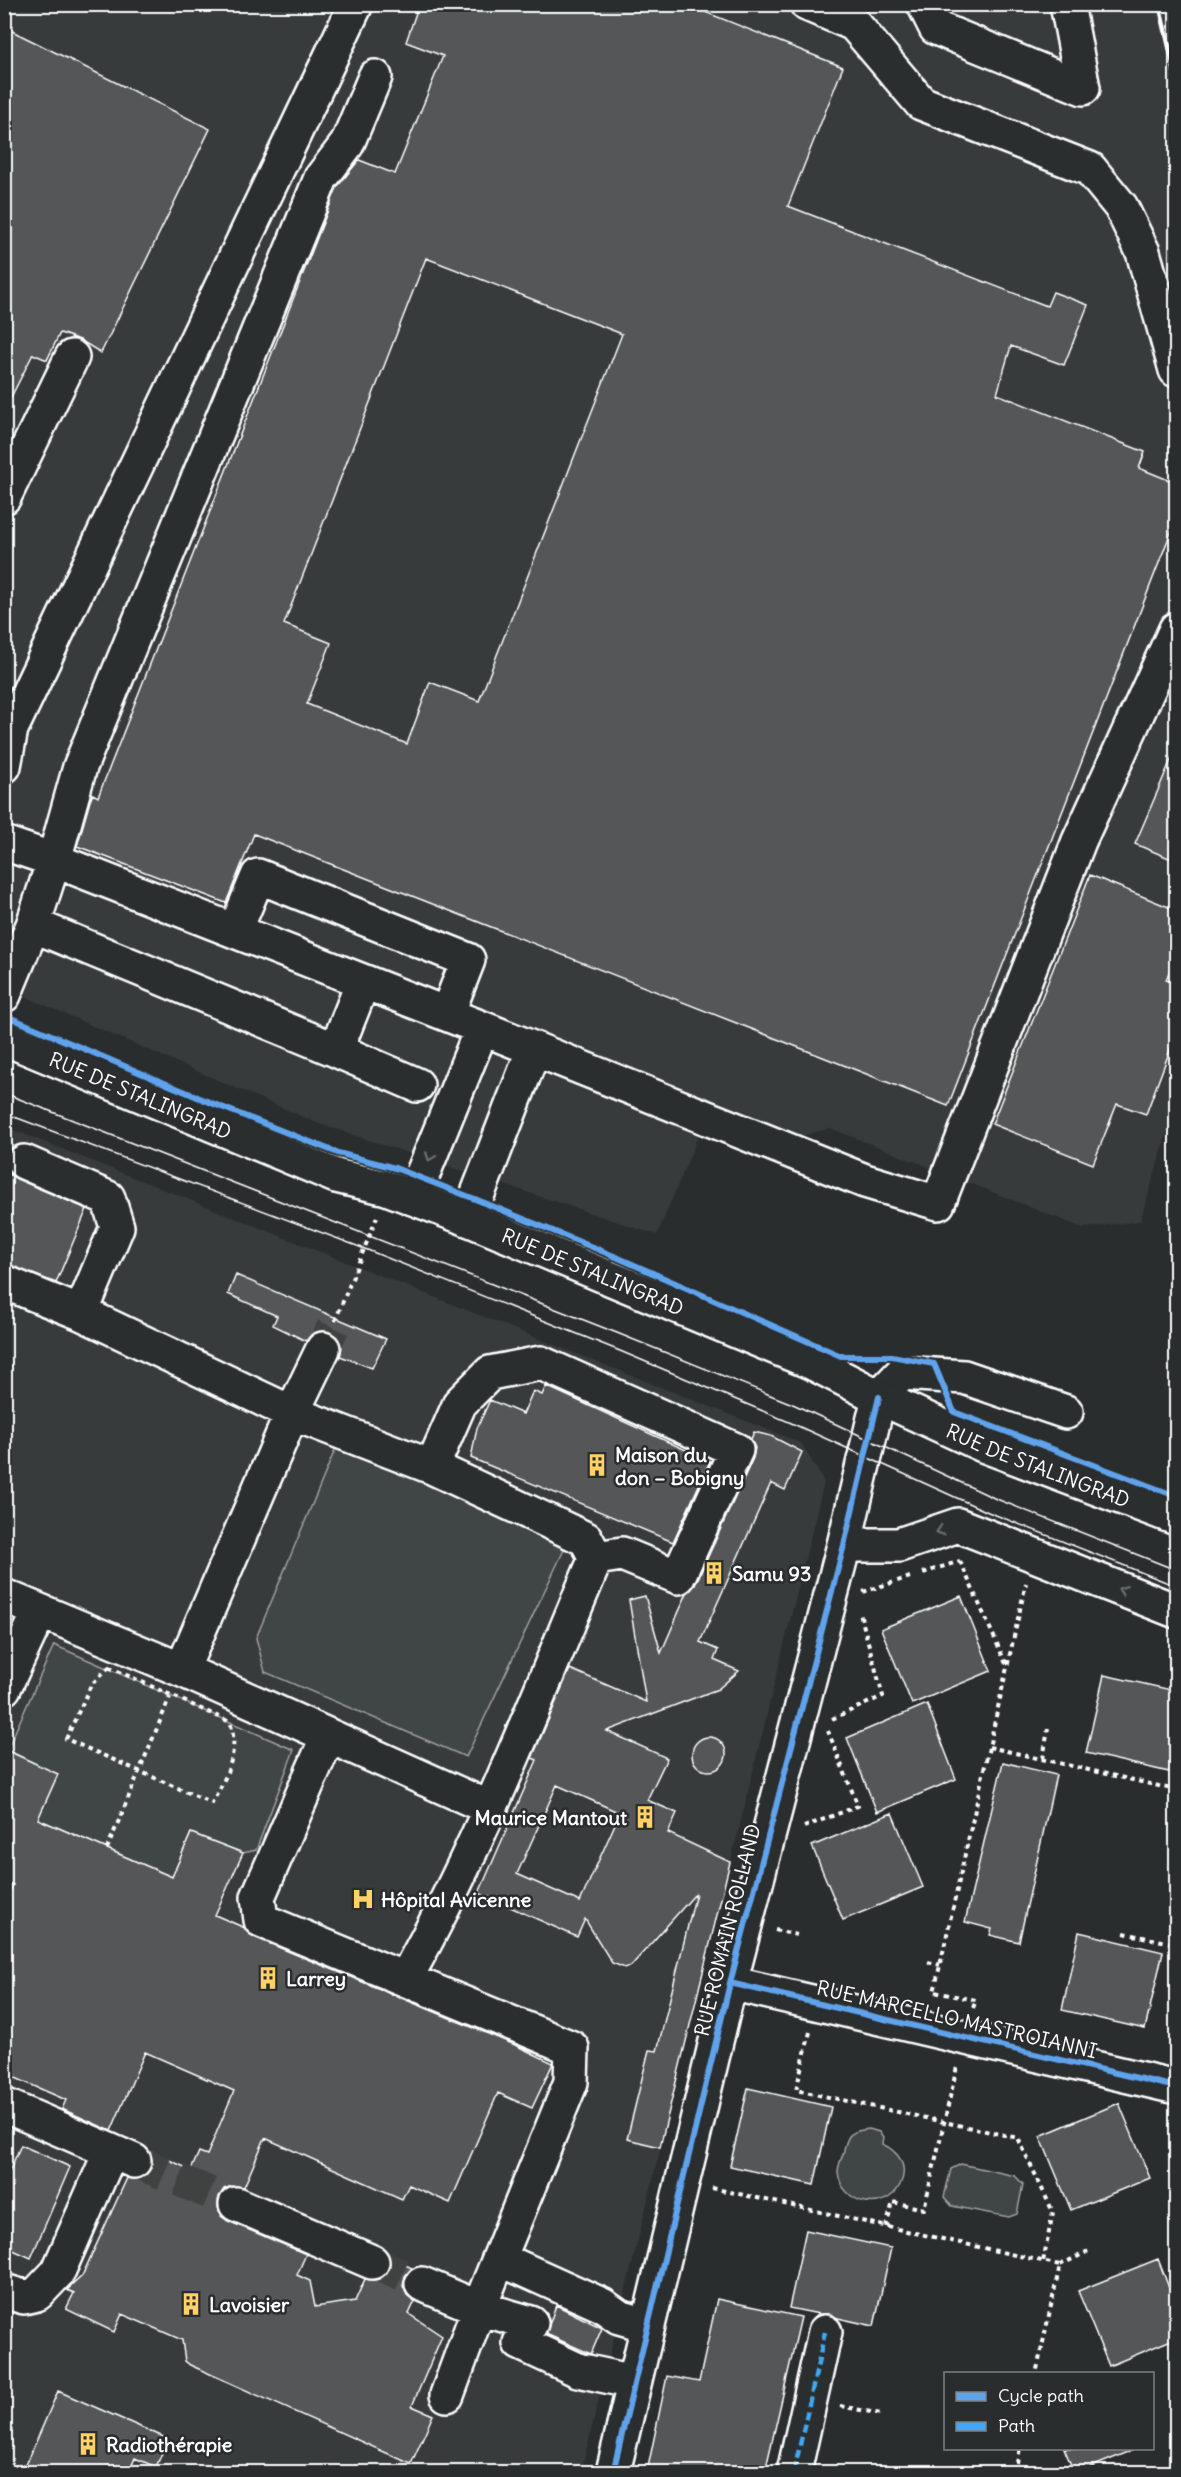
<svg xmlns="http://www.w3.org/2000/svg" width="1181" height="2477" viewBox="0 0 1181 2477" font-family="Delius,sans-serif">
<style>
.built{fill:#373a3b}
.green{fill:#414445;stroke:#a0a2a2;stroke-width:1.5}
.building{fill:#555758;stroke:#fff;stroke-width:1.5;fill-rule:evenodd}
.lines{fill:none;stroke-linecap:round;stroke-linejoin:round}
.minor-tunnel{stroke:#3f4243;stroke-width:33;stroke-dasharray:33 16;stroke-linecap:butt}
.minor-casing{stroke:#fff;stroke-width:38}
.major-casing{stroke:#fff;stroke-width:38}
.path{stroke:#fff;stroke-width:4;stroke-dasharray:4.5 4.5;stroke-linecap:butt}
.minor{stroke:#2a2d2e;stroke-width:33}
.major{stroke:#2a2d2e;stroke-width:33}
.tram{stroke:#fff;stroke-width:1.5}
.rail{stroke:#fff;stroke-width:4.5}
.quiet{stroke:#3fa9f5;stroke-width:4.5;stroke-dasharray:9 4.5;stroke-linecap:butt}
.cycleway-casing{stroke:#2a2d2e;stroke-width:10}
.cycleway{stroke:#60a3ed;stroke-width:6}
.oneway{stroke:#6a6c6d}
.labels{text-anchor:middle;dominant-baseline:central;stroke-width:5;stroke-linejoin:round;paint-order:stroke}
.street-label{font-size:20px;fill:#fff;stroke:#2a2d2e}
.poi-label{font-size:20px;font-weight:bold;fill:#fff;stroke:#2a2d2e;text-anchor:start}
</style>
<rect width="100%" height="100%" fill="#2a2d2e"/>
<filter id="ink" filterUnits="userSpaceOnUse"><feTurbulence type="fractalNoise" baseFrequency=".0167" numOctaves="2"/><feDisplacementMap in="SourceGraphic" scale="12" xChannelSelector="R" yChannelSelector="G"/><feConvolveMatrix kernelMatrix="1 2 1 2 8 2 1 2 1" color-interpolation-filters="sRGB"/></filter>
<g filter="url(#ink)">
<path class="built" d="M 5,5 L 1176,5 L 1176,1105 L 1140,1221 L 1083,1228 L 830,1128 L 752,1150 L 699,1134 L 657,1235 L 317,1123 L 5,988 Z
M 4,1126 L 801,1443 L 824,1482 L 581,2472 L 5,2472 Z"/>
<path class="green" d="M 340,1438 L 571,1535 L 466,1757 L 265,1672 L 256,1638 Z
M 54,1645 L 294,1750 L 256,1850 L 243,1853 L 191,1833 L 172,1877 L 38,1819 L 58,1774 L 7,1750 Z
M 869,2129 L 879,2132 L 883,2138 L 882,2144 C 899,2151 909,2167 900,2185 C 885,2214 841,2205 838,2172 C 838,2167 841,2159 843,2154 C 847,2135 849,2131 869,2129 Z
M 961,2164 L 1015,2176 L 1023,2184 L 1017,2214 L 1009,2217 L 952,2206 L 944,2197 L 951,2169 Z"/>
<path class="building" d="M 419,4 L 685,4 L 843,67 L 788,206 L 1047,306 L 1053,292 L 1088,305 L 1064,365 L 1011,346 L 997,394 L 1145,452 L 1139,468 L 1176,483 L 1176,519 L 948,1106 L 254,834 L 226,903 L 77,846 L 90,801 L 93,794 L 98,797 L 337,187 L 359,160 L 395,174 L 443,56 L 406,42 ZM 426,258 L 622,334 L 479,701 L 430,682 L 407,744 L 307,704 L 331,643 L 284,624 Z
M 4,27 L 210,129 L 101,353 L 80,340 L 60,333 L 47,360 L 33,354 L 4,411 Z
M 1176,748 L 1176,861 L 1135,844 Z
M 1090,875 L 1176,910 L 1176,954 L 1166,980 L 1176,983 L 1176,1034 L 1146,1114 L 1117,1104 L 1093,1164 L 992,1124 Z
M 4,1171 L 17,1179 L 87,1209 L 56,1283 L 4,1264 Z
M 236,1275 L 386,1339 L 372,1368 L 340,1356 L 342,1347 L 339,1339 L 331,1332 L 322,1330 L 313,1333 L 306,1341 L 273,1325 L 277,1316 L 228,1294 Z
M 546,1386 L 710,1461 L 673,1542 L 471,1458 L 477,1428 L 490,1400 L 523,1414 L 533,1391 L 542,1395 Z
M 754,1432 L 771,1436 L 802,1452 L 785,1490 L 771,1483 L 700,1642 L 718,1650 L 714,1660 L 739,1671 L 718,1689 L 607,1731 L 667,1758 L 647,1800 L 677,1813 L 668,1833 L 730,1862 L 660,2147 L 627,2139 L 649,2050 L 657,2051 L 696,1893 L 631,1966 L 625,1968 L 612,1963 L 585,1919 L 577,1937 L 479,1893 L 537,1760 L 532,1758 L 570,1669 L 646,1702 L 629,1600 L 645,1596 L 661,1653 L 687,1593 L 695,1585 L 753,1458 L 755,1448 L 751,1439 ZM 557,1785 L 620,1813 L 580,1902 L 517,1874 Z
M 961,1596 L 991,1671 L 912,1704 L 881,1629 Z
M 1104,1675 L 1176,1691 L 1176,1741 L 1169,1772 L 1086,1753 Z
M 927,1704 L 956,1779 L 877,1812 L 847,1738 Z
M692 1754a17 17 0 1 1 34 0a17 17 0 1 1-34 0Z
M 4,1749 L 58,1774 L 38,1819 L 172,1877 L 191,1833 L 243,1853 L 215,1915 L 245,1928 L 254,1937 L 515,2045 L 553,2063 L 532,2108 L 498,2093 L 450,2203 L 409,2185 L 402,2199 L 265,2138 L 244,2187 L 233,2186 L 224,2189 L 219,2197 L 218,2207 L 221,2216 L 228,2221 L 306,2254 L 297,2275 L 310,2281 L 315,2307 L 355,2301 L 365,2279 L 375,2280 L 384,2277 L 389,2269 L 390,2258 L 412,2268 L 405,2276 L 403,2286 L 407,2295 L 415,2301 L 409,2314 L 442,2336 L 412,2406 L 433,2415 L 411,2464 L 190,2365 L 185,2361 L 182,2340 L 122,2314 L 114,2332 L 66,2309 L 74,2293 L 67,2290 L 82,2276 L 127,2178 L 137,2179 L 146,2176 L 151,2168 L 153,2159 L 150,2151 L 191,2170 L 199,2152 L 207,2155 L 234,2091 L 145,2052 L 111,2131 L 62,2109 L 66,2100 L 4,2073 L 4,1903 L 13,1885 L 4,1882 Z
M 1003,1762 L 1056,1775 L 1019,1942 L 990,1935 L 992,1929 L 965,1922 Z
M 892,1813 L 923,1887 L 843,1920 L 812,1846 Z
M 1079,1932 L 1163,1952 L 1145,2029 L 1062,2010 Z
M 748,2088 L 831,2107 L 814,2185 L 730,2166 Z
M 1119,2103 L 1150,2178 L 1071,2210 L 1040,2136 Z
M 21,2145 L 70,2167 L 31,2258 L 4,2246 L 4,2183 Z
M 806,2230 L 891,2248 L 874,2326 L 838,2318 L 828,2314 L 819,2314 L 789,2308 Z
M 1158,2259 L 1176,2306 L 1176,2338 L 1109,2366 L 1078,2291 Z
M 717,2299 L 801,2317 L 765,2472 L 647,2472 L 667,2376 L 699,2382 Z
M 556,2305 L 602,2328 L 591,2354 L 546,2334 Z
M 58,2391 L 168,2439 L 156,2467 L 135,2458 L 129,2472 L 23,2472 Z
M 1064,2448 L 1136,2448 L 1136,2449 L 1079,2472 L 1074,2472 Z"/>
<g class="lines">
<path class="minor-tunnel" d="M 323,1349 L 333,1327
M 134,2161 L 236,2204
M 372,2262 L 422,2284"/>
<g class="minor-casing">
<path id="minor" d="M 807,4 L 854,24 L 921,103 L 1090,169 L 1121,207 L 1143,252 L 1176,370
M 924,4 L 936,28 L 1083,88 L 1067,4
M 4,497 L 72,357
M 4,766 L 11,729 L 356,4
M 4,843 L 54,860 L 482,1028 L 413,1198
M 33,925 L 336,1050
M 235,931 L 258,876 L 468,960 L 447,1014
M 363,982 L 336,1050 L 417,1085
M 4,995 L 33,925 L 54,860 L 80,767 L 321,178 L 347,144 L 375,77
M 482,1028 L 865,1181 L 938,1203 L 1079,841 L 1176,629
M 24,1162 L 108,1198 L 117,1227 L 81,1313
M 468,1219 L 534,1049
M 4,1282 L 81,1313 L 292,1413 L 432,1467
M 541,1363 L 736,1450 L 678,1577 L 622,1554 L 596,1558 L 586,1539 L 432,1467 L 460,1403 L 490,1373 Z
M 844,1545 L 899,1545 L 958,1525 L 1176,1611
M 4,1596 L 182,1670 L 490,1808
M 182,1670 L 292,1413 L 323,1349
M 4,1688 L 40,1611
M 328,1736 L 258,1897 L 261,1920 L 572,2048 L 571,2082 L 479,2308 L 531,2323 L 520,2343 L 578,2370 L 634,2382
M 405,1979 C 481,1845 536,1699 596,1558
M 730,1983 L 1176,2087
M 4,2105 L 134,2161
M 236,2204 L 372,2262
M 500,2259 L 602,2305 L 619,2317 L 647,2325
M 422,2284 L 479,2308 L 447,2395
M 4,2291 L 24,2297 L 37,2294 L 58,2272 L 111,2151
M 613,2472 L 730,1983 L 844,1545 L 879,1397 L 902,1373 L 964,1377 L 1066,1412
M 794,2472 L 825,2332"/>
</g>
<g class="major-casing">
<g id="major">
<path id="s1" d="M 4,1038 L 336,1176 L 387,1188 L 468,1219 L 813,1363 L 879,1397 L 983,1445 L 1176,1518"/>
</g>
</g>
<path class="path" d="M 335,1321 L 377,1217
M 960,1561 L 1007,1666
M 923,1573 L 960,1561
M 863,1592 L 910,1577
M 109,1667 L 230,1722 C 240,1751 226,1778 212,1803 L 66,1739 L 91,1685 Z
M 832,1719 L 883,1696 L 860,1613
M 989,1747 L 1176,1790
M 1043,1759 L 1048,1729
M 804,1827 L 858,1806 L 828,1731
M 107,1849 L 170,1697
M 775,1930 L 797,1935
M 1124,1933 L 1176,1944
M 928,1962 L 940,1965
M 973,2008 L 976,2000 L 934,1992 L 1026,1583
M 810,2032 L 796,2090 L 1018,2138 L 1053,2212 L 1043,2262
M 712,2188 L 1060,2265 L 1036,2374
M 886,2227 L 893,2202 L 924,2209 L 957,2067
M 1060,2265 L 1089,2251
M 840,2406 L 881,2414
M 1015,2472 L 1020,2448"/>
<use href="#minor" class="minor"/>
<use href="#major" class="major"/>
<path class="tram" d="M 4,1093 L 617,1333 L 795,1405 L 994,1498 L 1176,1570
M 4,1113 L 365,1249 L 620,1351 L 789,1422 L 988,1512 L 1176,1586"/>
<path class="rail" d="M 1159,4 L 1176,77
M 1176,4 L 1176,6"/>
<path class="quiet" d="M 794,2472 L 825,2332"/>
<g class="cycleway-casing">
<path id="cycleway" d="M 4,1015 L 214,1104 L 338,1153 L 395,1168 L 475,1199 L 614,1256 L 841,1356 L 892,1356 L 934,1364 L 954,1412 L 1176,1496
M 730,1983 L 1176,2087
M 613,2472 L 730,1983 L 844,1545 L 879,1397"/>
</g>
<use href="#cycleway" class="cycleway"/>
</g>
<defs><path id="oneway-chevron" d="M-2-3.5L2.5 0L-2 3.5" fill="none" stroke-width="1.6" stroke-linecap="round" stroke-linejoin="round" transform="scale(1.5)"/></defs>
<g class="oneway">
<use href="#oneway-chevron" transform="translate(430 1157) rotate(111)"/>
<use href="#oneway-chevron" transform="translate(940 1531) rotate(162)"/>
<use href="#oneway-chevron" transform="translate(1122 1590) rotate(-159)"/>
</g>
</g>
<defs>
<g id="building-bare" transform="scale(1.8)"><path d="M-4-6H4V6H1V3H-1V6H-4ZM-2.5-4.3h1.7v1.8h-1.7ZM.8-4.3h1.7v1.8H.8ZM-2.5-1h1.7V.8h-1.7ZM.8-1h1.7V.8H.8Z" fill="#ffd166" stroke="#2a2d2e" stroke-width="2.5" paint-order="stroke"/></g>
<g id="hospital-bare" transform="scale(1.8)"><path d="M-5-5h3v3.5h4V-5h3V5h-3V1.5h-4V5h-3Z" fill="#ffd166" stroke="#2a2d2e" stroke-width="2.5" paint-order="stroke"/></g>
</defs>
<g fill-rule="evenodd">
<use href="#building-bare" x="597" y="1465"/>
<use href="#building-bare" x="714" y="1573"/>
<use href="#building-bare" x="645" y="1817"/>
<use href="#hospital-bare" x="363" y="1899"/>
<use href="#building-bare" x="268" y="1978"/>
<use href="#building-bare" x="191" y="2304"/>
<use href="#building-bare" x="88" y="2444"/>
</g>
<g class="labels">
<g class="street-label">
<text stroke="none"><textPath href="#s1" startOffset="148">RUE DE STALINGRAD</textPath></text>
<text stroke="none"><textPath href="#s1" startOffset="634">RUE DE STALINGRAD</textPath></text>
<text stroke="none"><textPath href="#s1" startOffset="1120">RUE DE STALINGRAD</textPath></text>
<text transform="translate(727 1930) rotate(-76)">RUE ROMAIN ROLLAND</text>
<text transform="translate(957 2019) rotate(13)">RUE MARCELLO MASTROIANNI</text>
</g>
<g class="poi-label">
<text x="615" y="1454">Maison du<tspan x="615" dy="23">don – Bobigny</tspan></text>
<text x="732" y="1573">Samu 93</text>
<text x="627" y="1817" text-anchor="end">Maurice Mantout</text>
<text x="381" y="1899">Hôpital Avicenne</text>
<text x="286" y="1978">Larrey</text>
<text x="209" y="2304">Lavoisier</text>
<text x="106" y="2444">Radiothérapie</text>
</g>
</g>
<rect width="1181" height="2477" fill="none" stroke="#2a2d2e" stroke-width="24"/>
<rect x="12" y="12" width="1157" height="2453" fill="none" stroke="#fff" stroke-width="2" filter="url(#ink)"/>
<rect x="944" y="2372" width="210" height="78" fill="#2a2d2e" stroke="#7f8182" stroke-width="1.5"/>
<rect x="956" y="2392" width="30" height="9" fill="#60a3ed" stroke="#7f8182" stroke-width="1.5"/>
<text x="998" y="2402" font-size="18" fill="#ffffff">Cycle path</text>
<rect x="956" y="2422" width="30" height="9" fill="#3fa9f5" stroke="#7f8182" stroke-width="1.5"/>
<text x="998" y="2432" font-size="18" fill="#ffffff">Path</text>
</svg>
